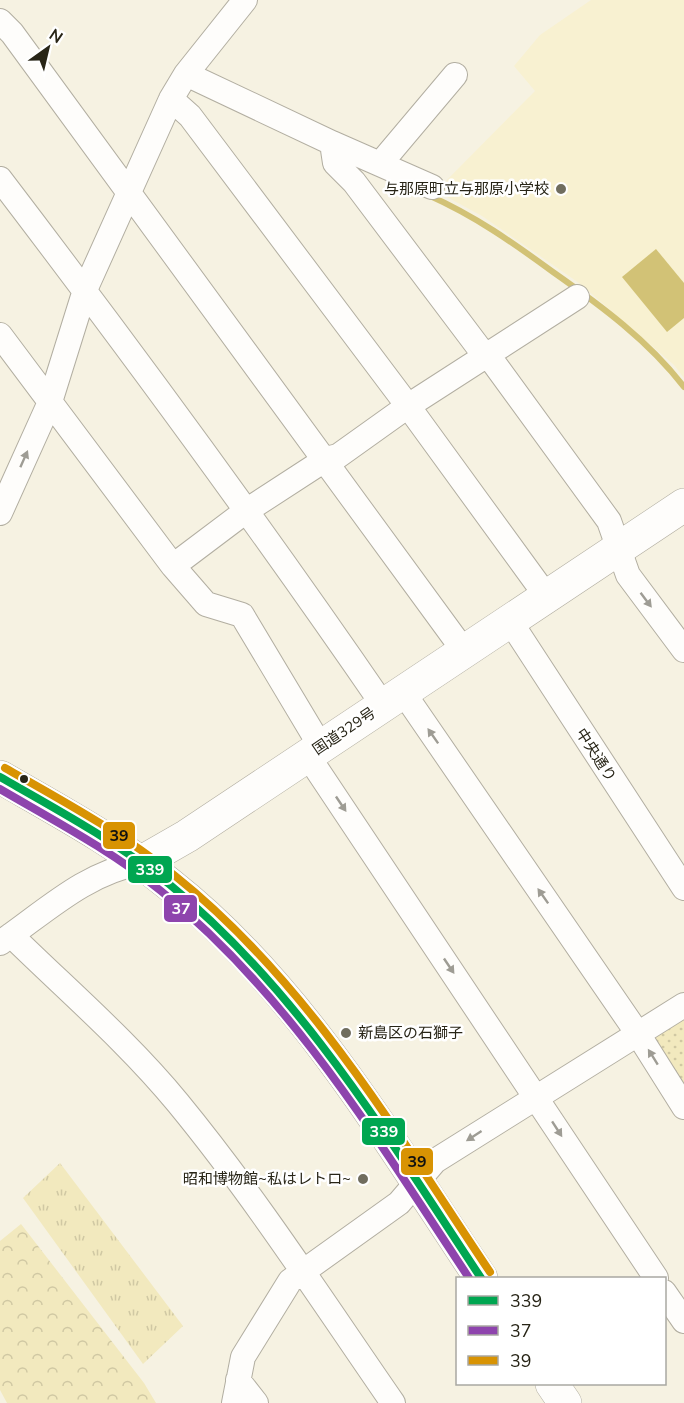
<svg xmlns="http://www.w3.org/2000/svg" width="684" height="1403" viewBox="0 0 684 1403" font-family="'Nunito Sans','Noto Sans JP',sans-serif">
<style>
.built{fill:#f8f1d1}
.grass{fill:url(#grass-tufts)}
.forest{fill:url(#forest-crowns)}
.park{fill:url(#park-dots)}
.water{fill:#d2c276}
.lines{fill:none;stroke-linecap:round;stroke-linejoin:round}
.stream{stroke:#d2c276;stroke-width:6}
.minor-casing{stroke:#b2aea1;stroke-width:26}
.highway-casing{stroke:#b2aea1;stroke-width:34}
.minor{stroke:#fefdfb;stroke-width:24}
.highway{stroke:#fefdfb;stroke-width:33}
.bus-1-casing{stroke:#fff;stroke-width:12}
.bus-2-casing{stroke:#fff;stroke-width:12}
.bus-3-casing{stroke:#fff;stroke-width:12}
.bus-1{stroke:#00a651;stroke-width:8}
.bus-2{stroke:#8e44ad;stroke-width:8}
.bus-3{stroke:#d89303;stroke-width:8}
.oneway{fill:#9e9c94}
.poi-dot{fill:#706d5e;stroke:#fff;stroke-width:2}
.bus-dot{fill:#282517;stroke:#fff;stroke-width:2}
.labels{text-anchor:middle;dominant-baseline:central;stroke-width:5;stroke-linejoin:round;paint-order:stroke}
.poi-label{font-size:15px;fill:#282517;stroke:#fff;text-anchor:end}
.street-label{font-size:15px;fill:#282517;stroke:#fff}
.line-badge{stroke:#fff;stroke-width:2}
.badge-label{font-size:16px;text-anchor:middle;font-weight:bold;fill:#fff}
.pale-badge-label{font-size:16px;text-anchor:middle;font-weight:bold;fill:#111}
</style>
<defs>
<pattern id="grass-tufts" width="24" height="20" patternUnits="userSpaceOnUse" patternTransform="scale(1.5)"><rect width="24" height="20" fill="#f2e9be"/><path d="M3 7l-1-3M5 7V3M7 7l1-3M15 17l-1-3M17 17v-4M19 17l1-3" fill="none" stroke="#d0c8a3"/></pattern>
<pattern id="forest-crowns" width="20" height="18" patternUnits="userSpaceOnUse" patternTransform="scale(1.5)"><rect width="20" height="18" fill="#f2e9be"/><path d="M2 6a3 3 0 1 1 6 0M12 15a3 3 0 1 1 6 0" fill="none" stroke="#d0c8a3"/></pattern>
<pattern id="park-dots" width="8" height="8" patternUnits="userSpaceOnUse" patternTransform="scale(1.5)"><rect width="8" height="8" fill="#f2e9be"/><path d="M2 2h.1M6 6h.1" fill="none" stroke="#d0c8a3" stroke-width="1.8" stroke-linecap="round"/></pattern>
</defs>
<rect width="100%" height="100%" fill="#f6f2e2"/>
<path class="built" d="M 591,0 L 684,0 L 684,378 L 674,365 L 579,283 L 482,216 L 436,191 L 535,91 L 514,66 L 540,35 Z"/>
<path class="grass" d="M 60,1163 L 183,1326 L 143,1364 L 23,1198 Z"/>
<path class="forest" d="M 21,1224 L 144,1383 L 156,1403 L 7,1403 L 0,1390 L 0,1241 Z"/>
<path class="park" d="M 684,1015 L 684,1093 L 655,1047 L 655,1033 Z"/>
<path class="water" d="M 656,249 L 684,283 L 684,318 L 667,332 L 622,277 Z"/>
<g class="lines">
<path class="stream" d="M 428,195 C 475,216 512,242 553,272 C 600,305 649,341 684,387"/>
<g class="minor-casing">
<path id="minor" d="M 0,21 L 12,33 L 464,651
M 186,74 L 332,143 L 335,163 L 354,182 L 479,348 L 488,355 L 609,521 L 628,575 L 684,650
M 171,99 L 190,116 L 408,406 L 547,597
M 332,143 L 432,187
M 380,164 L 455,75
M 0,179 C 132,352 260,526 383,705
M 0,335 L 173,566 L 206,604 L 242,615 L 321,747
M 0,513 L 50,402 L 85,290 L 171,99 L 186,74 L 245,0
M 173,566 L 246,511 L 326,459 L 338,456 L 408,406 L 577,297
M 510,621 L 684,888
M 403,692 L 638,1034 L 684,1107
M 308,756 L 656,1278
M 11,935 C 67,990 128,1042 178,1103 C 256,1198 323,1302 393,1403
M 0,943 C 45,912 85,873 140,863
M 664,1292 L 684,1321
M 238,1380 L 256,1403
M 234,1403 L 243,1357 L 290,1281 L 399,1203 L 435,1161 L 684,1005"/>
</g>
<g class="highway-casing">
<path id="highway" d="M 0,777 C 57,810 117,842 169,884 C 299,986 390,1143 481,1278
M 140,863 L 187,836 L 684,505
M 552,1384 L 565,1403"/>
</g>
<use href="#minor" class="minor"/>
<use href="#highway" class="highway"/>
<g class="bus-1-casing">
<path id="bus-1" d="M 0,777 C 58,810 117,842 169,884 C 300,991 388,1138 481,1278"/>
</g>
<g class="bus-2-casing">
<path id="bus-2" d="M 0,789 C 55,821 112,851 161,891 C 291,996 378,1141 469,1278"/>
</g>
<g class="bus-3-casing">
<path id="bus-3" d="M 5,768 C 63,801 122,833 174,875 C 308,982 396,1132 490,1272"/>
</g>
<use href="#bus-1" class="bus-1"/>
<use href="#bus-2" class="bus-2"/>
<use href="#bus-3" class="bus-3"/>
</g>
<defs><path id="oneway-solid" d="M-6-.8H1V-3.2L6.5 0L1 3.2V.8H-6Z" transform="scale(1.5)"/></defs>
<g class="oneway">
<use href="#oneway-solid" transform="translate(24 459) rotate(-66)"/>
<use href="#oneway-solid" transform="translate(646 600) rotate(53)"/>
<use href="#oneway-solid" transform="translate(433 736) rotate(-125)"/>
<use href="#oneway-solid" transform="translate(341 804) rotate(56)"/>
<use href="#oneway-solid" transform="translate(543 896) rotate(-125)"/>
<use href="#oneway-solid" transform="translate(449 966) rotate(56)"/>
<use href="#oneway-solid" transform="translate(653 1057) rotate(-122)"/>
<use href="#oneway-solid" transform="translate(557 1129) rotate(57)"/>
<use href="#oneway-solid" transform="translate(474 1136) rotate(147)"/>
</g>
<g class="poi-dot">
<circle cx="561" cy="189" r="6"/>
<circle cx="346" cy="1033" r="6"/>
<circle cx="363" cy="1179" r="6"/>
</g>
<circle class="bus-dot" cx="24" cy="779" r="5"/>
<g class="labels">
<g class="poi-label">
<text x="549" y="189">与那原町立与那原小学校</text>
<text x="358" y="1033" text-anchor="start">新島区の石獅子</text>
<text x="351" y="1179">昭和博物館~私はレトロ~</text>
</g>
<g class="street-label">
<text transform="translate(344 731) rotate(-34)">国道329号</text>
<text transform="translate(596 755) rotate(57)">中央通り</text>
</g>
</g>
<g class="line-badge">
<rect x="102" y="821" width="34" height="29" rx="6" fill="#d89303"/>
<rect x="127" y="855" width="46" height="29" rx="6" fill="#00a651"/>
<rect x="163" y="894" width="35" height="29" rx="6" fill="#8e44ad"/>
<rect x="361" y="1117" width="45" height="29" rx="6" fill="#00a651"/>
<rect x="400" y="1147" width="34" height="29" rx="6" fill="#d89303"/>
</g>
<g class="badge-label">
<text x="150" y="875">339</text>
<text x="181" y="914">37</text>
<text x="384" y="1137">339</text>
</g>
<g class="pale-badge-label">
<text x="119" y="841">39</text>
<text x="417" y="1167">39</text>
</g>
<rect x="456" y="1277" width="210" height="108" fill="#ffffff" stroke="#a9a8a2" stroke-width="1.5"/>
<rect x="468" y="1296" width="30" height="9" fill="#00a651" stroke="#a9a8a2" stroke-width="1.5"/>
<text x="510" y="1307" font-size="18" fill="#282517">339</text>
<rect x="468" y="1326" width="30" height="9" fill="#8e44ad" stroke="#a9a8a2" stroke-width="1.5"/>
<text x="510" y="1337" font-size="18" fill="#282517">37</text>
<rect x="468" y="1356" width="30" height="9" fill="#d89303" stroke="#a9a8a2" stroke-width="1.5"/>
<text x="510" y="1367" font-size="18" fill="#282517">39</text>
<g transform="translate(48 48) rotate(34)" stroke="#ffffff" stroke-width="4.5" paint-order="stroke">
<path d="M0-4.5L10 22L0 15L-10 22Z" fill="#282517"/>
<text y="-9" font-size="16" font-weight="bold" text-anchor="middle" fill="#282517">N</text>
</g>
</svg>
